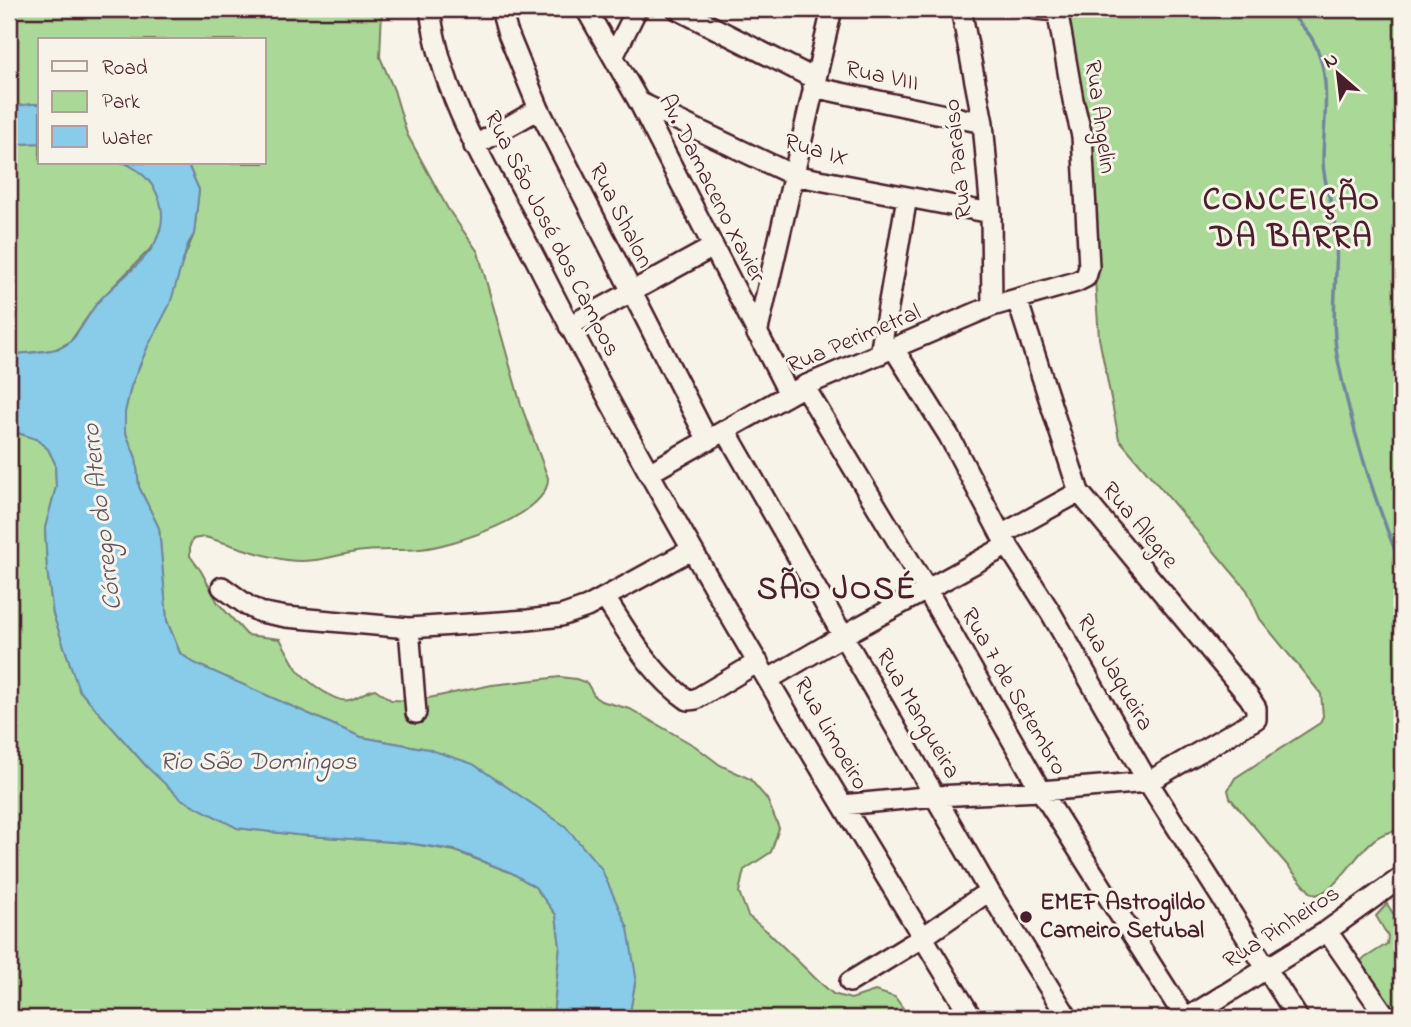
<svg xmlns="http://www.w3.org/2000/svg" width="1411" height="1027" viewBox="0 0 1411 1027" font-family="'Indie Flower',sans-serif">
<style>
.green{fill:#aad897;stroke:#7a7c61;stroke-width:2}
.water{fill:#88cce9;stroke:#6f879d;stroke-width:2}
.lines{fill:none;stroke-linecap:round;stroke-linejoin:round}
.stream{stroke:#6f879d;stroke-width:3.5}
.minor-casing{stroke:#4a1f2b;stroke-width:24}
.minor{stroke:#f7f3e8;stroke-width:19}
.poi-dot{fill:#4a1f2b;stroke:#f7f3e8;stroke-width:2.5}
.labels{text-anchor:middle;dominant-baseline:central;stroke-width:6;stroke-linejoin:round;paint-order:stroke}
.street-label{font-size:24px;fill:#4a1f2b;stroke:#f7f3e8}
.poi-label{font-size:24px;font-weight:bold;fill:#4a1f2b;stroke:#f7f3e8;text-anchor:start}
.water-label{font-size:26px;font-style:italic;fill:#5d5364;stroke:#f7f3e8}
.district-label{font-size:32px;font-weight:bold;letter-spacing:2px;fill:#4a1f2b;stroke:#f7f3e8}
</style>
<rect width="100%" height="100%" fill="#f7f3e8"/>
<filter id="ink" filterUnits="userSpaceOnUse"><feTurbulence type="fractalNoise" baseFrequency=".0143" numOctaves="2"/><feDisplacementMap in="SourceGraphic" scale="14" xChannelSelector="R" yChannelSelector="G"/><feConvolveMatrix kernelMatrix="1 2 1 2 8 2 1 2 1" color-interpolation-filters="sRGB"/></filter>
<g filter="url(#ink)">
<path class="green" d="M 9,9 L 382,9 L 380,57 L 394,90 L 407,134 L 448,209 L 478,252 L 521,405 L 548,478 C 549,516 451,546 420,549 C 399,551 377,549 356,552 C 332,556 312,564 287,560 C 260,556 231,544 205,537 L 193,539 L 190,545 L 190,556 L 201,571 L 218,603 L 247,635 L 280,639 C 286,649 291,660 297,669 C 305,679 335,704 349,700 C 358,698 365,691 375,689 L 391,700 L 414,701 L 492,685 L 560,677 L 576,679 L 587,683 L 595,697 L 601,701 L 630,709 L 695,746 L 720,765 L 750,779 L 767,799 L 779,828 L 771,852 L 744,870 L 739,892 L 748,916 L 768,932 L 815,978 L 833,994 L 851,999 L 875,991 L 895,997 L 910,1018 L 629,1018 L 636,977 L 428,749 L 361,737 L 194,663 L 180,653 L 167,621 L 159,528 L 139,487 L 136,458 L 125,431 L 125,412 L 131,386 L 194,234 L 199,190 L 189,167 L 184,163 L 264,163 L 264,40 L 40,40 L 40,104 L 9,107 Z
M 1061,9 L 1402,9 L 1402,832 C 1364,825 1349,885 1316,895 L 1310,892 L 1230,798 L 1228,790 L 1235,778 L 1320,723 L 1323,716 L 1321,694 L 1260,619 L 1247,590 L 1119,439 L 1099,338 L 1091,222 Z
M 40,143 L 40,163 L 125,163 L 138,169 L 148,178 L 161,199 L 163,220 L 155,244 L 98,302 L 70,342 L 54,350 L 9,355 L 9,148 L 17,144 Z
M 9,430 L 36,439 L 48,449 L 55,463 L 56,487 L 45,528 L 47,569 L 53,614 L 79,690 L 147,767 L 237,828 L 297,835 L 407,843 L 455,851 L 512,873 L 535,887 L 556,915 L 560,946 L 553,1018 L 9,1018 Z
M 1387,904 L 1402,927 L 1402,1018 L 1381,1018 L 1346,970 L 1387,944 L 1388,936 L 1376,916 Z"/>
<path class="water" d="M 31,104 L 40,104 L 40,143 L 17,144 L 9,148 L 9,107 Z
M 125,163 L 184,163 L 189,167 L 199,190 L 194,234 L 188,244 L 170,304 L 148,346 L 131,386 L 125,412 L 125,431 L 136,458 L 139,487 L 159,528 L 167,621 L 180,653 L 194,663 L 361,737 L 428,749 L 473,764 L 565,826 L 601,868 L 628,928 L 636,977 L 629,1018 L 553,1018 L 560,946 L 556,915 L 535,887 L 512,873 L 455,850 L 407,843 L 297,835 L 237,828 L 181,799 L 147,767 L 79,690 L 53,614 L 47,569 L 45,528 L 56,487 L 55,463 L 48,449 L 36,439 L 9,430 L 9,355 C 22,353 52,352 62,347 C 79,339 87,314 99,301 C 114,284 145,262 155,243 C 172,210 156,178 125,163 Z"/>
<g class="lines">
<path class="stream" d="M 1287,9 C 1294,18 1304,27 1311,37 C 1334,74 1323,120 1323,161 C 1323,184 1334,206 1336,229 C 1339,271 1330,313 1337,355 C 1351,428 1374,499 1402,568"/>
<g class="minor-casing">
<path id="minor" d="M 430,9 C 442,104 498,184 540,268 C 670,525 822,772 972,1018
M 501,9 L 507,31 L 539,109 L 708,441
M 586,9 L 639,102 L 789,394
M 677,9 L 815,79
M 961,9 L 983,123 L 991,213 L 992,306
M 1035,9 L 1058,11
M 614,55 L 637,9
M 813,87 L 983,123
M 639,102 L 793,175 L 991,213
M 474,146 L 539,109
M 569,326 L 713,247
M 757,334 L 832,9
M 894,349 L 949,436 L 1001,535 L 1051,613 L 1148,782 L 1298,1018
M 880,354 L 907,197
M 804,386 L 927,590 L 1041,791 L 1185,1018
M 726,431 L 989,891 L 1068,1018
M 649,473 L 804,386 L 992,306 L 1076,282 L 1086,277 L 1089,267 L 1082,136 L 1073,100 L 1057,9
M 1001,535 L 1079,492
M 222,587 L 248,606 L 260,612 L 286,617 L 409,628 L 528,620 L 561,616 L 587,607 L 691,550
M 605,598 C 629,634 651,675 688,700 L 696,699 L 758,662
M 409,628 L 416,713
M 769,679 L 844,635 L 1008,545
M 843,805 L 935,796 L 1041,791 L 1148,782 L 1256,719 L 1256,708 L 1249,697 L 1079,492 L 1017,299
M 1327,931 L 1387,1018
M 850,982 L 923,937 L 989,891
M 1187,1018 L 1327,931 L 1402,877"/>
</g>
<use href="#minor" class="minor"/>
</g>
</g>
<circle class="poi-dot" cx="1026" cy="917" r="7"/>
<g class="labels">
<g class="street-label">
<text transform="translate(882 77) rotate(12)">Rua VIII</text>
<text transform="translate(1099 117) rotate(82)">Rua Angelin</text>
<text transform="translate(816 151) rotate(16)">Rua IX</text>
<text transform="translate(959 159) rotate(-96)">Rua Paraíso</text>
<text transform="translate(711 189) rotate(63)">Av. Damaceno Xavier</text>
<text transform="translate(620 216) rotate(63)">Rua Shalon</text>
<text transform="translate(551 234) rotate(63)">Rua São José dos Campos</text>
<text transform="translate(854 340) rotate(-23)">Rua Perimetral</text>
<text transform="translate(1139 526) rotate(50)">Rua Alegre</text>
<text transform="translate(1114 673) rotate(60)">Rua Jaqueira</text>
<text transform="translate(1013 692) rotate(60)">Rua 7 de Setembro</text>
<text transform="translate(917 714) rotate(60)">Rua Mangueira</text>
<text transform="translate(830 734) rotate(60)">Rua Limoeiro</text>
<text transform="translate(1282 928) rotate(-33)">Rua Pinheiros</text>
</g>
<g class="poi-label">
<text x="1040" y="903">EMEF Astrogildo<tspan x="1040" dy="28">Carneiro Setubal</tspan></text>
</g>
<g class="water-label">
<text transform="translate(103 517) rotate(-97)">Córrego do Aterro</text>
<text x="258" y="763">Rio São Domingos</text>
</g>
<g class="district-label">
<text x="1292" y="201">CONCEIÇÃO<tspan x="1292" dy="37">DA BARRA</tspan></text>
<text x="837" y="590">SÃO JOSÉ</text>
</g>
</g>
<rect width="1411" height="1027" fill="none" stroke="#f7f3e8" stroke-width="35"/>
<rect x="18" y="18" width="1376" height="992" fill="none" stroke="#4a1f2b" stroke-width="2.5" filter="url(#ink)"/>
<rect x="38" y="38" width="228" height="126" fill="#f7f3e8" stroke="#b29e9c" stroke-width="2"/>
<rect x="52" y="61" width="35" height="10" fill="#f7f3e8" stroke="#b29e9c" stroke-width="2"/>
<text x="102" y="74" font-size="21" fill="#4a1f2b">Road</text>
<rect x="52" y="91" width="35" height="21" fill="#aad897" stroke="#b29e9c" stroke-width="2"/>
<text x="102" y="108" font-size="21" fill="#4a1f2b">Park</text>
<rect x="52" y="126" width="35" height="21" fill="#88cce9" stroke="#b29e9c" stroke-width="2"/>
<text x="102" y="144" font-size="21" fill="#4a1f2b">Water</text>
<g transform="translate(1338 74) rotate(332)" stroke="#f7f3e8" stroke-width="5" paint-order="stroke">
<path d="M0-5L12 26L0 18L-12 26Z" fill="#4a1f2b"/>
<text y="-10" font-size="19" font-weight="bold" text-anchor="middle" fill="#4a1f2b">N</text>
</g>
</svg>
